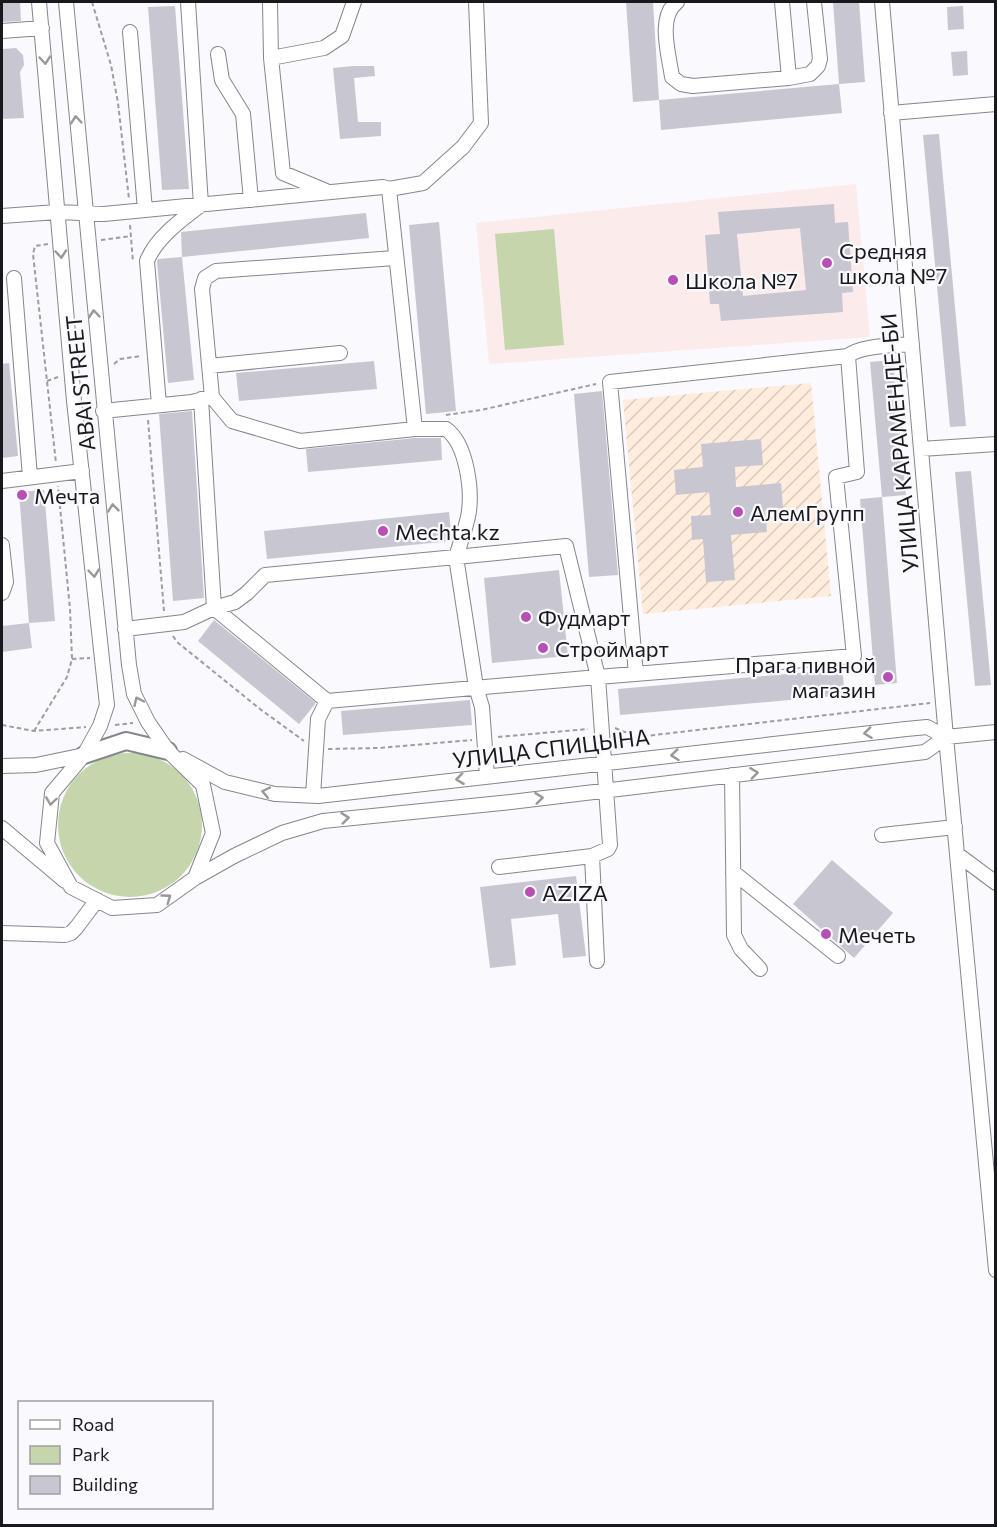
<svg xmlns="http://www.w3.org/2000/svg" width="997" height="1527" viewBox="0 0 997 1527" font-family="Commissioner,sans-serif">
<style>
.industrial{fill:url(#industrial-furrows)}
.education{fill:#fcebeb}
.green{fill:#c5d6ac}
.building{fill:#c8c6d1;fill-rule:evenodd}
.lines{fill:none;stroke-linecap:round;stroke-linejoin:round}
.minor-casing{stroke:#86858e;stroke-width:16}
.major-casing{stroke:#86858e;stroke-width:20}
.path{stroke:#9e9da1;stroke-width:2;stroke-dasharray:4.5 3;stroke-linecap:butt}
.minor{stroke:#fff;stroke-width:14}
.major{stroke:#fff;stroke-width:16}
.oneway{stroke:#989799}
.poi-dot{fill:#b750b4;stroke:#faf9fd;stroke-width:2}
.labels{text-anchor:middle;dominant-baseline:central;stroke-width:4.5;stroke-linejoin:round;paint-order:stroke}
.poi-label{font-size:22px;fill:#19181c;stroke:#faf9fd;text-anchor:start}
.street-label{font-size:22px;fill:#19181c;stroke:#faf9fd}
</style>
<defs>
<pattern id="industrial-furrows" width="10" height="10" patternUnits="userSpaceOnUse" patternTransform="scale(1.5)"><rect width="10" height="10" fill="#ffecdc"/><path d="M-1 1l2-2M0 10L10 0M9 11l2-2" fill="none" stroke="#dacabc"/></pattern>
</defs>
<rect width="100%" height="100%" fill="#faf9fd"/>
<path class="industrial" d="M 811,383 L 831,596 L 643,614 L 623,400 Z"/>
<path class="education" d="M 856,184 L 870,337 L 489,364 L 476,223 Z"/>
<path class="green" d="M 554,229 L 564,345 L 505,350 L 495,234 Z
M58 825a72 72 0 1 1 144 0a72 72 0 1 1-144 0Z"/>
<path class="building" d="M 2,2 L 20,2 L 21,21 L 2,22 Z
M 626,2 L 653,2 L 659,100 L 633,102 Z
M 833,2 L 859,2 L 865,82 L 839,84 Z
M 175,6 L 189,189 L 162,190 L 148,7 Z
M 963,6 L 964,29 L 948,30 L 947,7 Z
M 16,48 L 23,55 L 24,65 L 20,72 L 24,118 L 2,119 L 2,49 Z
M 967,51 L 968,75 L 953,76 L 951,52 Z
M 353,66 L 374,66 L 375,76 L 354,78 L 358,122 L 381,122 L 381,136 L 340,139 L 333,68 Z
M 839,84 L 842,113 L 661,130 L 659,100 Z
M 939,134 L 966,426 L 950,427 L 923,135 Z
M 834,204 L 835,223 L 848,222 L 853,292 L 842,293 L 843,312 L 721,321 L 719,304 L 710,304 L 705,235 L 720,234 L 718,212 ZM 800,228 L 806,290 L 743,296 L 737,234 Z
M 366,213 L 369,238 L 182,257 L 181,232 Z
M 439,222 L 456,411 L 426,414 L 409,225 Z
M 182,257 L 194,380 L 168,383 L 157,262 L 158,259 Z
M 893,360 L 906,495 L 882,497 L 870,362 Z
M 374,361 L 377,389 L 239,401 L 236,373 Z
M 9,363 L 18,456 L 2,458 L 2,364 Z
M 602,391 L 618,575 L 589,577 L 574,394 Z
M 192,411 L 204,598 L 173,601 L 159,414 Z
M 415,438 L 441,438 L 442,460 L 308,472 L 306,449 Z
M 761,439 L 763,465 L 735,467 L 736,487 L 781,483 L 783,508 L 765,509 L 767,532 L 731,535 L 735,580 L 706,582 L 703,539 L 692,540 L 691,516 L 711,515 L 709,492 L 676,495 L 674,470 L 703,467 L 701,444 Z
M 971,471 L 991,685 L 975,686 L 955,472 Z
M 44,490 L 55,621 L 29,623 L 19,492 Z
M 882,497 L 897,683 L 875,685 L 860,499 Z
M 449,512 L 452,541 L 267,559 L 264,531 Z
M 559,570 L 568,656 L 492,663 L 484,578 Z
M 214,620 L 316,703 L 299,724 L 198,641 Z
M 29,623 L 32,648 L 2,652 L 2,626 Z
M 842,669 L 845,695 L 620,715 L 618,689 Z
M 470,700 L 472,725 L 343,735 L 341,711 Z
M 832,860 L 893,913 L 854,958 L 793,904 Z
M 576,876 L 586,956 L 563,958 L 558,914 L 511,919 L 516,965 L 490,968 L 480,887 Z"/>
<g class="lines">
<g class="minor-casing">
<path id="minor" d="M 39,2 L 74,401 L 107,705 L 100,726 L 84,755 L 52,793 L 47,843 L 71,887 L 112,908 L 157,905 L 195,878 L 213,833 L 203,785 L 168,751 L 148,722 L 134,694 L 129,665 L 66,2
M 270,2 L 271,58
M 677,2 C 657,17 669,55 672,77 L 681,84 L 693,86 L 789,78 L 810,74 L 818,66 L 820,59 L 814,2
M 782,2 L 789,78
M 882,2 L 946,737 L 996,1270
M 2,31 L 42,28
M 130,32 L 145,210
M 218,54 L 222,80 L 243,114 L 251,200
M 891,113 L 996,104
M 389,189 L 423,183 L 463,147 L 481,123 L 476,2
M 326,191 L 283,173 L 271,58 L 324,48 L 342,36 L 354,2
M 2,216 L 57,212 L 104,214 L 383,187 L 389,189 L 415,429 L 300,441 L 232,421 L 212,397 L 202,289 L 205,278 L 216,271 L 395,258
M 14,278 L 30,477
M 209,366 L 340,353
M 159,405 L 147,261 C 156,238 182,219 201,205 L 188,2
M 103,411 L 192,402 L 210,397
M 415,429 L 446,429 C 467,444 473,492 468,517 C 465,530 460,544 456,557 L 566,546 L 598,677 L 854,656 L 836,477 L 857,472 L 848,356 C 860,345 895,346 912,344
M 921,449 L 996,444
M 2,481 L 82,471
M 2,545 L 6,582 L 2,593
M 214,608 L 327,701 L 598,677 L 610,845 L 608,849 L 592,856 L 499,867
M 214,608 L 235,602 L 247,593 L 265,575 L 456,557 L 476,687 L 482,707 L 487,776
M 125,629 L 184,622 L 214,608 L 201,399
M 636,674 L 610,382 L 848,356
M 183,759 L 225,782 L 275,794 L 318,796 L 906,729 L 927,727 L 946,737 L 996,732
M 2,766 L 36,765 L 84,755
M 732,775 L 734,935 L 741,949 L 760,969
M 313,796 L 318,719 L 327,701
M 2,828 L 65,881
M 882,835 L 955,827
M 957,854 L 996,883
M 592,856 L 597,961
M 733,872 L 838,956
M 195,878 L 234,856 L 282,833 L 323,821 L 511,802 L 925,752 L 946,737
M 2,933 L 65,935 L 71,933 L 76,928 L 97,900"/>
</g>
<g class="major-casing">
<path id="major" d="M 84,755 L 126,741 L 168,751"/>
</g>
<path class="path" d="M 92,2 L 111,65 L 118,103 L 129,199
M 130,225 L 133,262
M 101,240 L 131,236
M 48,244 L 35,246 L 33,254 L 56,463
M 114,364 L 120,359 L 141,356
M 47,381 L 58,377
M 446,415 L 481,410 L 596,384
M 148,420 L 164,611
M 173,636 L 177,642 L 260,709 L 304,741
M 72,659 L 90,658
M 2,725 L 34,731 L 86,727
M 115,725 L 133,723
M 615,728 L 637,737 L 930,703
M 34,731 L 67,677 L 72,659 L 70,609 L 58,486
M 498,737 L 588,729
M 328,749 L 379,748 L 472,740"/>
<use href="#minor" class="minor"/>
<use href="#major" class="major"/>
</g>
<defs><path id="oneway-chevron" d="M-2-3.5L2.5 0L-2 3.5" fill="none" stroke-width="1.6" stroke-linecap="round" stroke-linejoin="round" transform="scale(1.5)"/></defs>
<g class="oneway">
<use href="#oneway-chevron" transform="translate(45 60) rotate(85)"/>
<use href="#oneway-chevron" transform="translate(76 120) rotate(-95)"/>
<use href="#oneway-chevron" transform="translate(61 254) rotate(85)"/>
<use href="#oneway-chevron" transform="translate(94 314) rotate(-95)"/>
<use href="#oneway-chevron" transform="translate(113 508) rotate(-96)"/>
<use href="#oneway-chevron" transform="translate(94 573) rotate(84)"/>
<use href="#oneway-chevron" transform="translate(138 701) rotate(-115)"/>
<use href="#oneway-chevron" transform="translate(868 733) rotate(173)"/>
<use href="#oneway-chevron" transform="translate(675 755) rotate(174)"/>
<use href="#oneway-chevron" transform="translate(754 773) rotate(-7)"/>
<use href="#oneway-chevron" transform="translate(460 779) rotate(173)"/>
<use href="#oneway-chevron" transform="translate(266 792) rotate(-168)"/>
<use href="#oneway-chevron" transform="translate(539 798) rotate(-7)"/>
<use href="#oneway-chevron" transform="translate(51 801) rotate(98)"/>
<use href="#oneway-chevron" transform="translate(345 818) rotate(-6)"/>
<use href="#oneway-chevron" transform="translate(167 898) rotate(-36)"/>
</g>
<g class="poi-dot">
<circle cx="827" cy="263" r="6"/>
<circle cx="673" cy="280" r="6"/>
<circle cx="22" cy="495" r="6"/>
<circle cx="738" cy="512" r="6"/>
<circle cx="383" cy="531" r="6"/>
<circle cx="526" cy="617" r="6"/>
<circle cx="543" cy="648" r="6"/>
<circle cx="888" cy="677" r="6"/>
<circle cx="530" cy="892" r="6"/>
<circle cx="826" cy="934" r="6"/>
</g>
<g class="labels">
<g class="poi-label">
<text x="839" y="250">Средняя<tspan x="839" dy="25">школа №7</tspan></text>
<text x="685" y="280">Школа №7</text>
<text x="34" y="495">Мечта</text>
<text x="750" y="512">АлемГрупп</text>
<text x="395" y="531">Mechta.kz</text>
<text x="538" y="617">Фудмарт</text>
<text x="555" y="648">Строймарт</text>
<text x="876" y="664" text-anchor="end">Прага пивной<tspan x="876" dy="25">магазин</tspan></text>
<text x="542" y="892">AZIZA</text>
<text x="838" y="934">Мечеть</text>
</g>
<g class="street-label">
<text transform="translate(80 383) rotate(-96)">ABAI STREET</text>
<text transform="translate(899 443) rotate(-95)">УЛИЦА КАРАМЕНДЕ-БИ</text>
<text transform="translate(551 748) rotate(-7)">УЛИЦА СПИЦЫНА</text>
</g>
</g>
<rect width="997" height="1527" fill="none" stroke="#19181c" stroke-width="6"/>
<rect x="18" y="1401" width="195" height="108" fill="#faf9fd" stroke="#a09fa3" stroke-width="1.5"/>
<rect x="30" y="1420" width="30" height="9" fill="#ffffff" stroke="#a09fa3" stroke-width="1.5"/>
<text x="72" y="1431" font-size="18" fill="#19181c">Road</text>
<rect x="30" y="1446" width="30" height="18" fill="#c5d6ac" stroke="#a09fa3" stroke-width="1.5"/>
<text x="72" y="1461" font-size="18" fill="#19181c">Park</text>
<rect x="30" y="1476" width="30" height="18" fill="#c8c6d1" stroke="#a09fa3" stroke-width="1.5"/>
<text x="72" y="1491" font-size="18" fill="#19181c">Building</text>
</svg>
